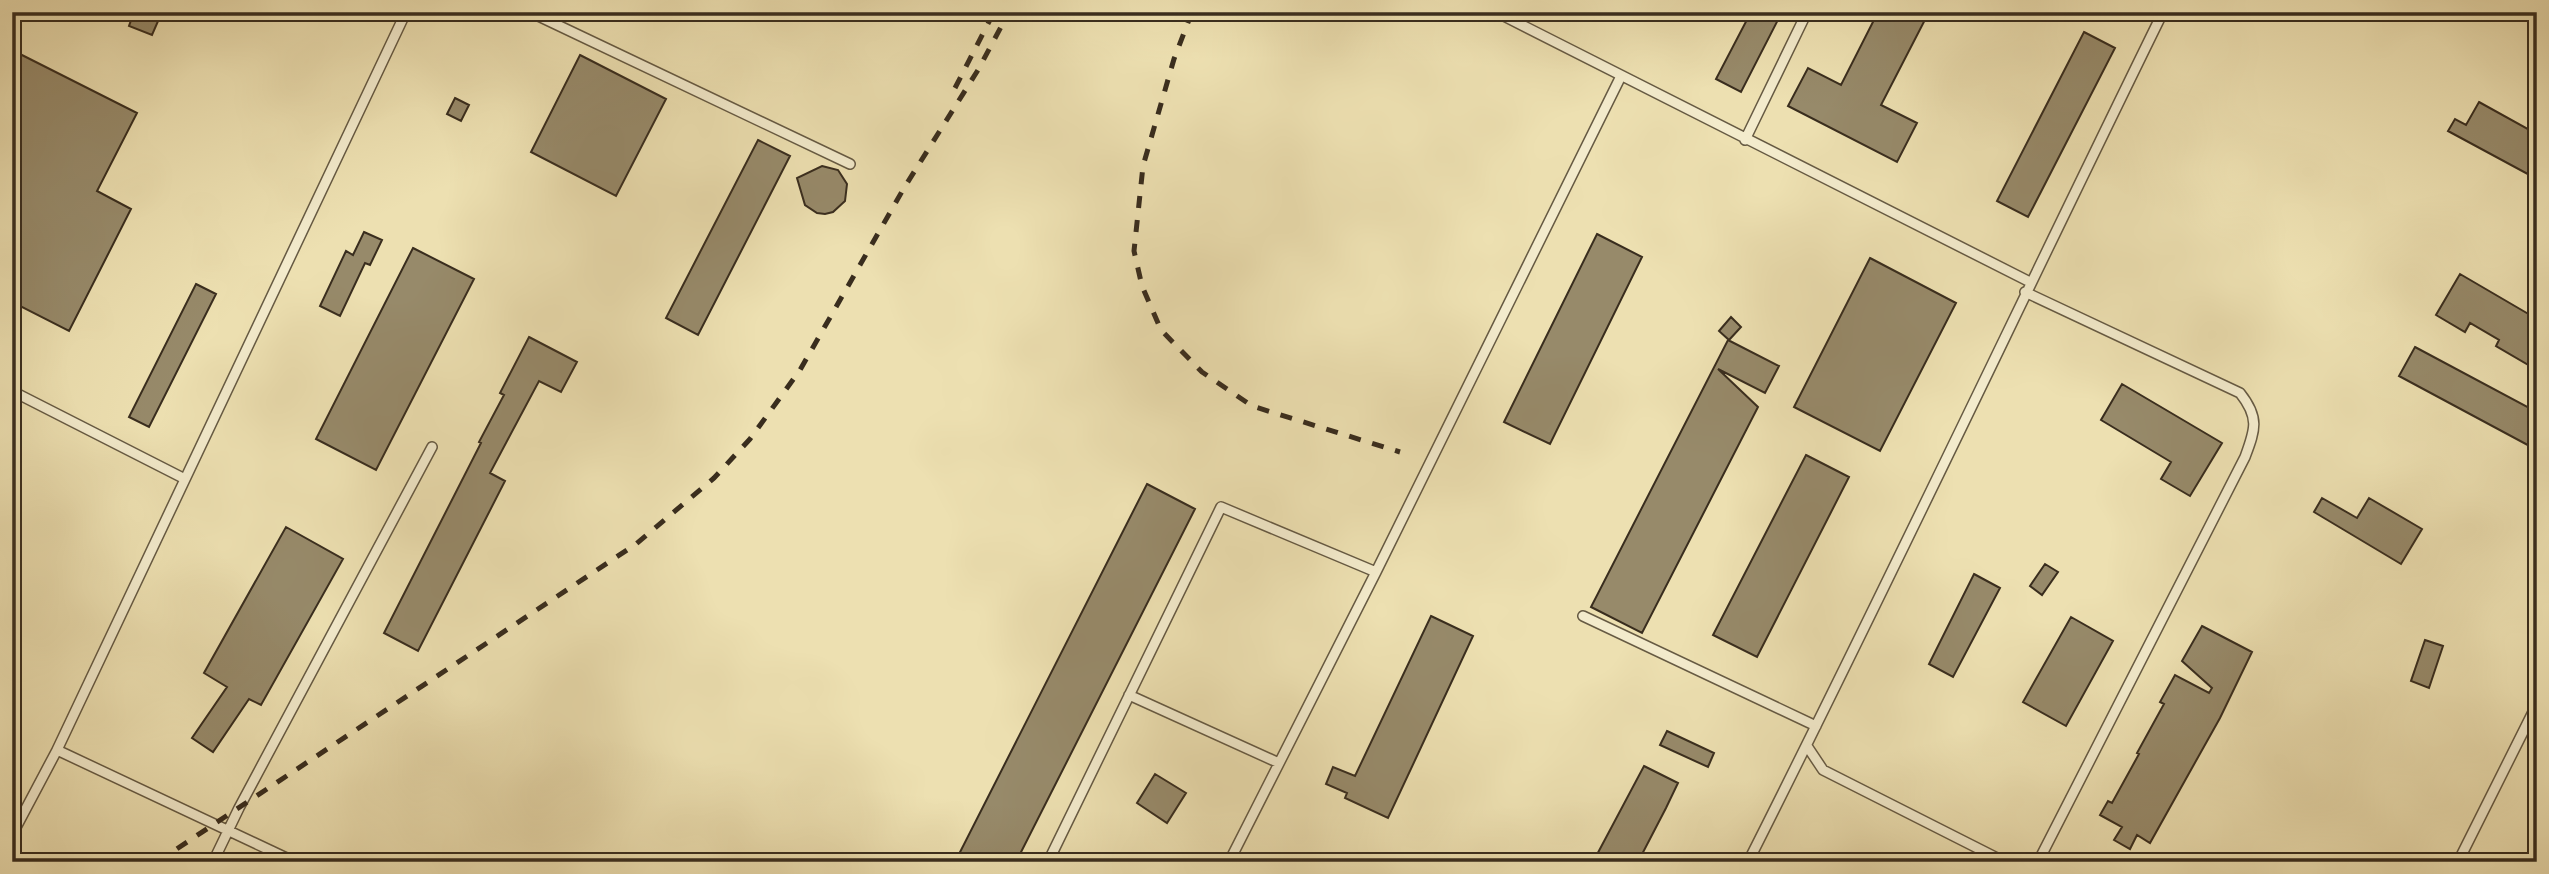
<svg xmlns="http://www.w3.org/2000/svg" width="2549" height="874" viewBox="0 0 2549 874" font-family="'Old Standard TT',serif">
<style>
.building{fill:#978a6a;stroke:#392d1e;stroke-width:2}
.lines{fill:none;stroke-linecap:round;stroke-linejoin:round}
.service-casing{stroke:#665a43;stroke-width:12}
.service{stroke:#f3ebcc;stroke-width:9}
.rail{stroke:#392d1e;stroke-width:5;stroke-dasharray:12 12;stroke-linecap:butt}
</style>
<rect width="100%" height="100%" fill="#ede0b1"/>
<filter id="stains"><feTurbulence type="fractalNoise" baseFrequency=".00286" numOctaves="4"/><feColorMatrix values="0 0 0 0 .2 0 0 0 0 .09 0 0 0 0 .02 0 0 0 .5 -.17"/></filter>
<radialGradient id="worn" r=".72"><stop offset=".6" stop-color="#630" stop-opacity="0"/><stop offset="1" stop-color="#630" stop-opacity=".3"/></radialGradient>
<path class="building" d="M 134,12 L 162,12 L 152,35 L 129,26 Z
M 1751,12 L 1782,12 L 1741,92 L 1716,79 Z
M 1878,12 L 1929,12 L 1881,105 L 1917,123 L 1897,162 L 1788,106 L 1808,68 L 1841,85 Z
M 2084,32 L 2115,48 L 2028,217 L 1997,201 Z
M 12,50 L 137,113 L 97,191 L 131,209 L 69,331 L 12,302 Z
M 580,55 L 666,99 L 616,196 L 531,152 Z
M 455,98 L 469,105 L 461,121 L 447,114 Z
M 2479,102 L 2537,134 L 2537,179 L 2448,131 L 2455,119 L 2466,125 Z
M 758,140 L 790,156 L 698,335 L 666,318 Z
M 822,166 L 838,170 L 847,184 L 845,201 L 833,212 L 825,214 L 817,213 L 805,205 L 797,178 Z
M 364,232 L 382,240 L 370,265 L 365,263 L 340,316 L 320,306 L 346,251 L 353,255 Z
M 1597,234 L 1642,257 L 1550,444 L 1504,422 Z
M 413,248 L 474,279 L 376,470 L 316,439 Z
M 1870,258 L 1956,303 L 1880,451 L 1794,407 Z
M 2460,274 L 2537,319 L 2537,370 L 2496,346 L 2499,340 L 2470,323 L 2465,332 L 2436,315 Z
M 196,284 L 216,294 L 149,427 L 129,417 Z
M 1731,317 L 1741,327 L 1729,340 L 1719,331 Z
M 529,337 L 577,362 L 561,392 L 539,381 L 490,473 L 505,481 L 418,651 L 384,633 L 481,443 L 479,442 L 504,395 L 500,393 Z
M 1728,340 L 1779,366 L 1765,393 L 1718,369 L 1758,407 L 1642,633 L 1591,607 Z
M 2415,347 L 2537,412 L 2537,450 L 2399,376 Z
M 2122,384 L 2222,443 L 2190,496 L 2161,479 L 2171,462 L 2101,420 Z
M 1806,455 L 1849,477 L 1757,657 L 1713,635 Z
M 1147,484 L 1195,509 L 1016,862 L 955,862 Z
M 2322,498 L 2357,518 L 2369,498 L 2422,529 L 2401,564 L 2314,512 Z
M 286,527 L 343,559 L 261,705 L 249,699 L 213,752 L 192,738 L 227,687 L 204,673 Z
M 2045,564 L 2058,572 L 2042,595 L 2030,586 Z
M 1974,574 L 2000,588 L 1953,677 L 1929,664 Z
M 1431,616 L 1473,636 L 1388,818 L 1345,798 L 1347,793 L 1326,784 L 1333,767 L 1355,776 Z
M 2071,617 L 2113,641 L 2066,726 L 2023,702 Z
M 2202,626 L 2252,652 L 2220,718 L 2150,843 L 2137,835 L 2130,849 L 2114,840 L 2122,827 L 2100,815 L 2108,801 L 2112,803 L 2139,754 L 2137,753 L 2164,704 L 2160,702 L 2175,675 L 2209,693 L 2212,688 L 2182,661 Z
M 2425,640 L 2443,646 L 2429,688 L 2411,681 Z
M 1667,731 L 1714,753 L 1708,767 L 1660,745 Z
M 1644,766 L 1678,783 L 1666,808 L 1638,862 L 1593,862 Z
M 1155,774 L 1186,793 L 1167,823 L 1137,803 Z"/>
<g class="lines">
<g class="service-casing">
<path id="service" d="M 530,12 L 850,164
M 1496,12 L 2030,282
M 1745,140 L 1807,12
M 2025,292 L 2240,393 C 2260,418 2255,430 2245,457 L 2038,862
M 12,391 L 185,479
M 1583,616 L 1816,726
M 1129,695 L 1279,763
M 1807,746 L 1823,770 L 2005,862
M 57,750 L 295,862
M 12,835 L 57,750 L 406,12
M 213,862 L 239,808 L 432,447
M 1048,862 L 1221,507 L 1376,572
M 1229,862 L 1376,572 L 1621,76
M 1748,862 C 1890,581 2024,295 2163,12
M 2458,862 L 2537,704"/>
</g>
<use href="#service" class="service"/>
<path class="rail" d="M 1192,12 L 1174,59 L 1143,166 L 1134,251 L 1142,286 L 1161,330 L 1202,372 L 1252,406 L 1400,452
M 955,88 L 994,12
M 157,862 L 636,544 L 714,478 L 750,439 L 800,370 L 904,188 L 978,70 L 1009,12"/>
</g>
<rect width="2549" height="874" fill="none" stroke="#ede0b1" stroke-width="42"/>
<rect x="14" y="14" width="2521" height="846" fill="none" stroke="#392d1e" stroke-width="3.5"/>
<rect x="21" y="21" width="2507" height="832" fill="none" stroke="#392d1e" stroke-width="2"/>
<rect width="100%" height="100%" filter="url(#stains)"/>
<rect width="100%" height="100%" fill="url(#worn)"/>
</svg>
